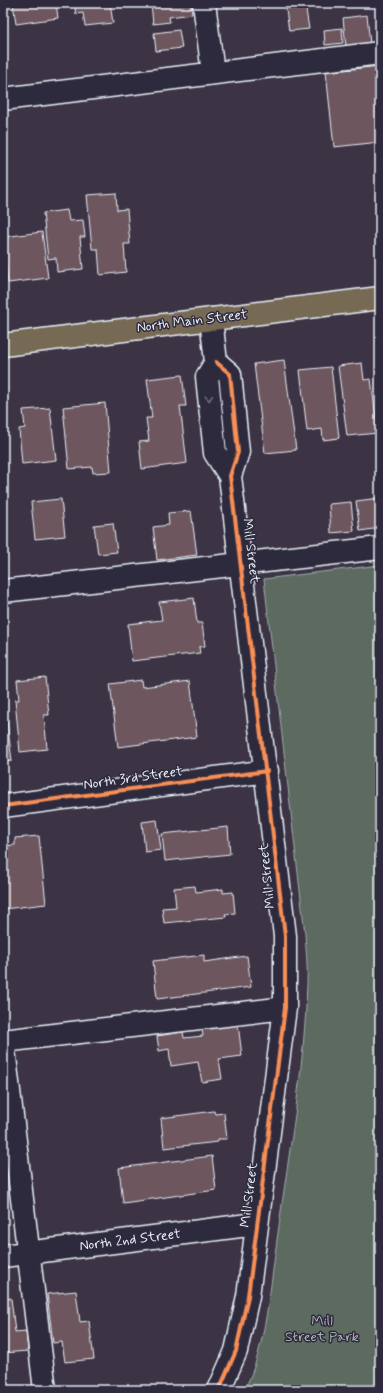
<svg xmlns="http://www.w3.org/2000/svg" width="383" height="1393" viewBox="0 0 383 1393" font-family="Mynerve,sans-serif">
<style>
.green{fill:#5c6a60;stroke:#a2aeac}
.building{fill:#6e575e;stroke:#e8f1f8}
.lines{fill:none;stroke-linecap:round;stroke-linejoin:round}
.minor-casing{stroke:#e8f1f8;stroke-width:25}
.major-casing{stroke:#e8f1f8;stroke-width:25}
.minor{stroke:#2f2a3d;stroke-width:22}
.major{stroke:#766a55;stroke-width:22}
.cycleway-casing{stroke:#2f2a3d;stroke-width:6}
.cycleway{stroke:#f78f57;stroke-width:4}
.oneway{stroke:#70707e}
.labels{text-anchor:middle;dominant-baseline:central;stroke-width:3;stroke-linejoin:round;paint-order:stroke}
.street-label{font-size:14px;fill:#e8f1f8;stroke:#2f2a3d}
.park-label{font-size:14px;fill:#b0bbbb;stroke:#2f2a3d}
</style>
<rect width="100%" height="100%" fill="#3c3344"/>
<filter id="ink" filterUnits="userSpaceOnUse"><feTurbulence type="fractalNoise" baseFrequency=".025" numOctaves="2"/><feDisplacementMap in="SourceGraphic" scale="8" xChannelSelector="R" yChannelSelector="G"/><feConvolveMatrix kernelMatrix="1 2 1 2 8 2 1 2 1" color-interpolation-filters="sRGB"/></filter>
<g filter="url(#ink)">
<path class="green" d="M 380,565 L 380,1390 L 244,1390 C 266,1351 271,1279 278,1233 C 289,1150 305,1067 307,983 C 308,967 306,951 305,934 L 264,579 Z"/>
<path class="building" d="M 13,3 L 56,3 L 58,18 L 16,24 Z
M 74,3 L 110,3 L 113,23 L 85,26 L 83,13 L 76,14 Z
M 151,3 L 191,3 L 192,14 L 169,17 L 170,22 L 153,24 Z
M 285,3 L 305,3 L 309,29 L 289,31 Z
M 367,15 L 370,44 L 346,47 L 343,18 Z
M 342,28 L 343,43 L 325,45 L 324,30 Z
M 179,30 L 182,48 L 156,51 L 154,33 Z
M 380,66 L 380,142 L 334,147 L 326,72 Z
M 116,193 L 117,210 L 127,209 L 130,244 L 124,244 L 126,272 L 100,275 L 98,249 L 92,249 L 87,195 Z
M 67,210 L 69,221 L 83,220 L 85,237 L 80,237 L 83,269 L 57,272 L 56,258 L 48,259 L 43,213 Z
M 42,232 L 48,278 L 8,283 L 3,237 Z
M 284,360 L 296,450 L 265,453 L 254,364 Z
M 362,363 L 364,380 L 371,379 L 378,433 L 347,436 L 338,366 Z
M 331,367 L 339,438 L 323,440 L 322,429 L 307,431 L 300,370 Z
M 182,375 L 186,406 L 180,406 L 187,463 L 142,469 L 139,442 L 149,441 L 146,418 L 152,418 L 147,379 Z
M 105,403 L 111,472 L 93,473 L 92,467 L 69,469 L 63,407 Z
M 50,408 L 56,460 L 22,464 L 19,429 L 25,428 L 23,410 Z
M 380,498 L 380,528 L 360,531 L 356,501 Z
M 61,499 L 65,536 L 35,539 L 31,502 Z
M 351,502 L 354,531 L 331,533 L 329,504 Z
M 191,511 L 197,555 L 157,560 L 153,527 L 169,525 L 168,513 Z
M 113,523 L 117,552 L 98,554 L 94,525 Z
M 194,598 L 197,623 L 202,623 L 205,646 L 199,647 L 200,653 L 132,661 L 128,624 L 162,620 L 159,602 Z
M 45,677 L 49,715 L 44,715 L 47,749 L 20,752 L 15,700 L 19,700 L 17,680 Z
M 141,680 L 142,687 L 190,681 L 197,737 L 118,747 L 110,684 Z
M 7,721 L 12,761 L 3,762 L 3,722 Z
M 157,820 L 161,850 L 145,852 L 142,822 Z
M 228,827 L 230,854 L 165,861 L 162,834 Z
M 39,836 L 46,904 L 4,909 L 3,846 L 15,845 L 15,838 Z
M 195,886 L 196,892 L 223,889 L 223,893 L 233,892 L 235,913 L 225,914 L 226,917 L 164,923 L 162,908 L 176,907 L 174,888 Z
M 204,955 L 204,962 L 247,956 L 251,987 L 157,999 L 153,961 Z
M 238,1024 L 242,1056 L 219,1059 L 222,1079 L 202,1082 L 198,1062 L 171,1066 L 169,1049 L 159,1051 L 157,1036 L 183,1032 L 184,1038 L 203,1036 L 202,1029 Z
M 214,1111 L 215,1114 L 224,1113 L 227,1139 L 218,1139 L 218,1142 L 164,1148 L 161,1118 Z
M 212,1156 L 216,1190 L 123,1203 L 119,1168 Z
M 76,1291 L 80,1322 L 89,1321 L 94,1359 L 65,1362 L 62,1342 L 53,1343 L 47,1294 Z
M 11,1298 L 15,1332 L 26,1331 L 28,1351 L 3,1353 L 3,1299 Z"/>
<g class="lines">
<g class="minor-casing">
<path id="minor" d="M 204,3 L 213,73
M 3,99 L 380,53
M 211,319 L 216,362 L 207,377 L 215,453 L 230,476
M 216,362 L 230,374 L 238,452 L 230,476 L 285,936 L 285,1008 L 248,1296 L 236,1351 L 219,1390
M 3,591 L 380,548
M 3,806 L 267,771
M 3,1256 L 256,1224
M 45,1390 L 3,1041 L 285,1008"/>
</g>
<g class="major-casing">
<path id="major" d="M 3,345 L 380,298"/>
</g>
<use href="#minor" class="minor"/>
<use href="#major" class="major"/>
<g class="cycleway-casing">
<path id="cycleway" d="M 216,362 L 230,374 L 238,452 L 230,476 L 285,936 L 285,1008 L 248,1296 L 236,1351 L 219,1390
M 3,806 L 267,771"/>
</g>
<use href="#cycleway" class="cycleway"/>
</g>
<defs><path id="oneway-chevron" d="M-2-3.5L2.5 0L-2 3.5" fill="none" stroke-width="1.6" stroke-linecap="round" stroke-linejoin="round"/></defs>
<use class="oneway" href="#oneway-chevron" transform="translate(209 398) rotate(84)"/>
</g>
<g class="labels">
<g class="street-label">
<text transform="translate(192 321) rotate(-7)">North Main Street</text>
<text transform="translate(251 551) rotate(83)">Mill Street</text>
<text transform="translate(133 778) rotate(-8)">North 3rd Street</text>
<text transform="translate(267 876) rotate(-96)">Mill Street</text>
<text transform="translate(249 1195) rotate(-83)">Mill Street</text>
<text transform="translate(130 1240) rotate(-7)">North 2nd Street</text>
</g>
<g class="park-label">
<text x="322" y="1321">Mill<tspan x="322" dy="16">Street Park</tspan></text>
</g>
</g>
<rect width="383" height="1393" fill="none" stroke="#2f2a3d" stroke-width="16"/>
<rect x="8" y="8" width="367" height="1377" fill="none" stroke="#e8f1f8" stroke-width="1.5" filter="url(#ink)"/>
</svg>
